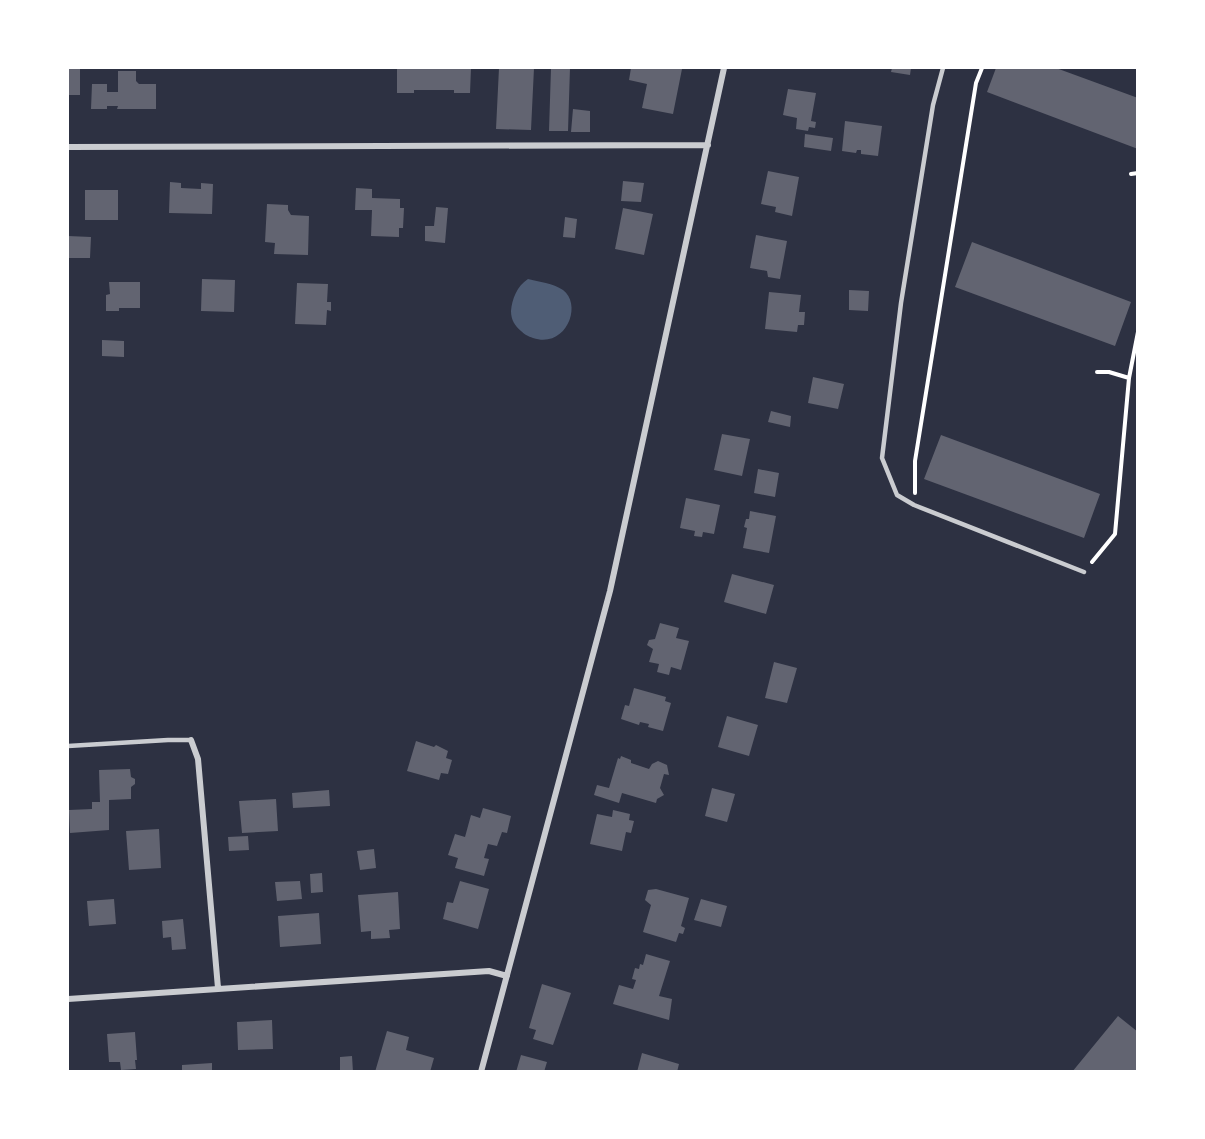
<svg xmlns="http://www.w3.org/2000/svg" width="1205" height="1139" viewBox="0 0 1205 1139" font-family="'Asap Condensed',sans-serif">
<style>
.water{fill:#4f5d75}
.building{fill:#626471}
.lines{fill:none;stroke-linecap:round;stroke-linejoin:round}
.path{stroke:#fff;stroke-width:4}
.service{stroke:#caccd0;stroke-width:4.5}
.minor{stroke:#caccd0;stroke-width:6}
</style>
<rect width="100%" height="100%" fill="#2d3142"/>
<path class="water" d="M 528,279 C 539,282 553,283 563,290 C 583,305 566,349 533,338 C 528,336 525,335 521,331 C 515,326 511,320 511,311 C 512,299 517,286 528,279 Z"/>
<path class="building" d="M 68,68 L 80,68 L 80,95 L 68,95 Z
M 397,68 L 471,68 L 470,93 L 454,93 L 454,90 L 414,90 L 414,93 L 397,93 Z
M 499,68 L 534,68 L 531,130 L 496,129 Z
M 551,68 L 570,68 L 568,131 L 549,131 Z
M 631,68 L 682,69 L 673,114 L 642,108 L 647,84 L 629,80 Z
M 892,68 L 911,68 L 910,75 L 891,72 Z
M 996,68 L 1056,68 L 1138,98 L 1138,149 L 987,92 Z
M 118,71 L 136,71 L 136,81 L 139,84 L 156,84 L 156,109 L 117,109 L 118,106 L 107,106 L 107,109 L 91,109 L 92,84 L 107,84 L 107,92 L 118,92 Z
M 788,89 L 816,93 L 811,121 L 816,122 L 815,128 L 809,127 L 808,131 L 796,129 L 797,118 L 783,115 Z
M 573,109 L 590,111 L 590,132 L 571,132 Z
M 845,121 L 882,126 L 878,156 L 861,154 L 861,150 L 857,150 L 856,153 L 842,151 Z
M 805,134 L 833,138 L 831,151 L 804,147 Z
M 768,171 L 799,177 L 792,216 L 775,212 L 776,207 L 761,204 Z
M 623,181 L 644,183 L 641,202 L 621,201 Z
M 170,182 L 181,183 L 181,188 L 201,189 L 201,183 L 213,184 L 212,214 L 169,213 Z
M 356,188 L 372,189 L 372,198 L 400,199 L 400,208 L 404,208 L 403,228 L 399,228 L 399,237 L 371,236 L 372,210 L 355,210 Z
M 85,190 L 118,190 L 118,220 L 85,220 Z
M 267,204 L 288,205 L 288,210 L 291,215 L 309,216 L 308,255 L 274,254 L 275,243 L 265,242 Z
M 436,207 L 448,208 L 445,243 L 425,241 L 425,226 L 434,226 Z
M 623,208 L 653,214 L 644,255 L 615,249 Z
M 565,217 L 577,219 L 575,238 L 563,237 Z
M 756,235 L 787,241 L 780,279 L 768,277 L 767,271 L 750,268 Z
M 68,236 L 91,237 L 90,258 L 68,258 Z
M 972,242 L 1131,302 L 1115,346 L 955,287 Z
M 202,279 L 235,280 L 234,312 L 201,311 Z
M 109,282 L 140,282 L 140,308 L 119,308 L 119,311 L 106,311 L 106,295 L 110,294 Z
M 297,283 L 328,284 L 327,302 L 331,302 L 331,311 L 327,310 L 326,325 L 295,324 Z
M 849,290 L 869,291 L 868,311 L 849,310 Z
M 769,292 L 801,295 L 799,312 L 805,312 L 804,325 L 798,325 L 797,332 L 765,329 Z
M 102,340 L 124,341 L 124,357 L 102,356 Z
M 813,377 L 844,384 L 838,409 L 808,403 Z
M 771,411 L 791,416 L 790,427 L 768,422 Z
M 722,434 L 750,439 L 742,476 L 714,470 Z
M 941,435 L 1100,494 L 1084,538 L 924,479 Z
M 758,469 L 779,473 L 775,497 L 754,493 Z
M 686,498 L 720,505 L 714,534 L 703,532 L 702,537 L 694,536 L 695,531 L 680,528 Z
M 750,511 L 776,516 L 769,553 L 743,548 L 747,528 L 744,527 L 746,519 L 749,519 Z
M 732,574 L 774,585 L 766,614 L 724,602 Z
M 660,623 L 679,628 L 676,638 L 689,641 L 681,670 L 671,667 L 669,675 L 657,672 L 659,664 L 649,662 L 653,649 L 647,645 L 649,640 L 655,639 Z
M 774,662 L 797,668 L 787,703 L 765,698 Z
M 634,688 L 666,697 L 665,701 L 671,703 L 663,731 L 648,727 L 649,724 L 640,722 L 639,725 L 621,719 L 625,705 L 629,706 Z
M 727,716 L 758,725 L 749,756 L 718,747 Z
M 416,741 L 434,747 L 436,745 L 448,751 L 446,758 L 452,760 L 448,774 L 441,773 L 439,780 L 407,771 Z
M 621,756 L 631,760 L 631,763 L 649,769 L 652,764 L 658,761 L 667,765 L 669,775 L 664,774 L 660,788 L 664,795 L 657,799 L 656,803 L 622,793 L 619,803 L 594,795 L 597,785 L 609,788 L 618,758 L 620,759 Z
M 130,769 L 131,777 L 135,779 L 135,784 L 131,787 L 131,799 L 109,800 L 109,830 L 70,833 L 69,810 L 92,809 L 92,802 L 100,802 L 99,770 Z
M 712,788 L 735,794 L 727,822 L 705,816 Z
M 329,790 L 330,806 L 293,808 L 292,793 Z
M 276,799 L 278,831 L 242,833 L 239,801 Z
M 483,808 L 511,816 L 507,833 L 502,832 L 497,846 L 488,844 L 484,858 L 489,859 L 484,876 L 455,868 L 458,858 L 448,855 L 455,834 L 465,837 L 471,815 L 480,818 Z
M 613,810 L 630,814 L 629,820 L 634,821 L 631,833 L 626,832 L 622,851 L 590,844 L 597,814 L 612,817 Z
M 159,829 L 161,868 L 129,870 L 126,831 Z
M 248,836 L 249,850 L 229,851 L 228,837 Z
M 374,849 L 376,868 L 360,870 L 357,851 Z
M 322,873 L 323,892 L 311,893 L 310,874 Z
M 300,881 L 302,899 L 277,901 L 275,882 Z
M 460,881 L 489,889 L 478,929 L 443,919 L 447,902 L 453,903 Z
M 656,889 L 689,898 L 681,926 L 685,928 L 683,934 L 679,933 L 676,942 L 643,932 L 651,905 L 645,900 L 648,890 Z
M 398,892 L 400,929 L 389,930 L 390,938 L 371,939 L 371,931 L 361,932 L 358,895 Z
M 114,899 L 116,924 L 89,926 L 87,901 Z
M 701,899 L 727,906 L 721,927 L 694,920 Z
M 319,913 L 321,944 L 280,947 L 278,916 Z
M 183,919 L 186,949 L 172,950 L 171,937 L 163,938 L 162,921 Z
M 646,954 L 670,961 L 659,996 L 672,999 L 669,1020 L 613,1004 L 619,985 L 633,989 L 636,980 L 632,979 L 635,968 L 639,969 L 640,964 L 643,965 Z
M 542,984 L 571,993 L 553,1045 L 533,1039 L 536,1030 L 529,1028 Z
M 1118,1016 L 1138,1032 L 1138,1072 L 1072,1072 Z
M 272,1020 L 273,1049 L 238,1050 L 237,1022 Z
M 387,1031 L 409,1037 L 406,1050 L 434,1058 L 430,1072 L 375,1072 Z
M 135,1032 L 137,1060 L 135,1060 L 136,1069 L 121,1070 L 120,1062 L 109,1062 L 107,1034 Z
M 642,1053 L 679,1064 L 677,1072 L 637,1072 Z
M 521,1055 L 547,1062 L 544,1072 L 516,1072 Z
M 352,1056 L 353,1072 L 340,1072 L 340,1057 Z
M 212,1063 L 212,1072 L 182,1072 L 182,1065 Z"/>
<g class="lines">
<path class="path" d="M 1131,174 L 1138,173
M 1097,372 L 1109,372 L 1129,378
M 915,493 L 915,461 L 976,83 L 982,68
M 1092,562 L 1115,534 L 1129,378 L 1138,332"/>
<path class="service" d="M 943,68 L 933,105 L 901,303 L 882,458 L 897,495 L 914,505 L 1084,572
M 68,746 L 168,740 L 191,740"/>
<path class="minor" d="M 68,147 L 708,145
M 191,740 L 198,759 L 218,988
M 68,999 L 489,971 L 507,976
M 481,1072 L 610,591 L 724,68"/>
</g>
<rect width="1205" height="1139" fill="none" stroke="#ffffff" stroke-width="138"/>
</svg>
